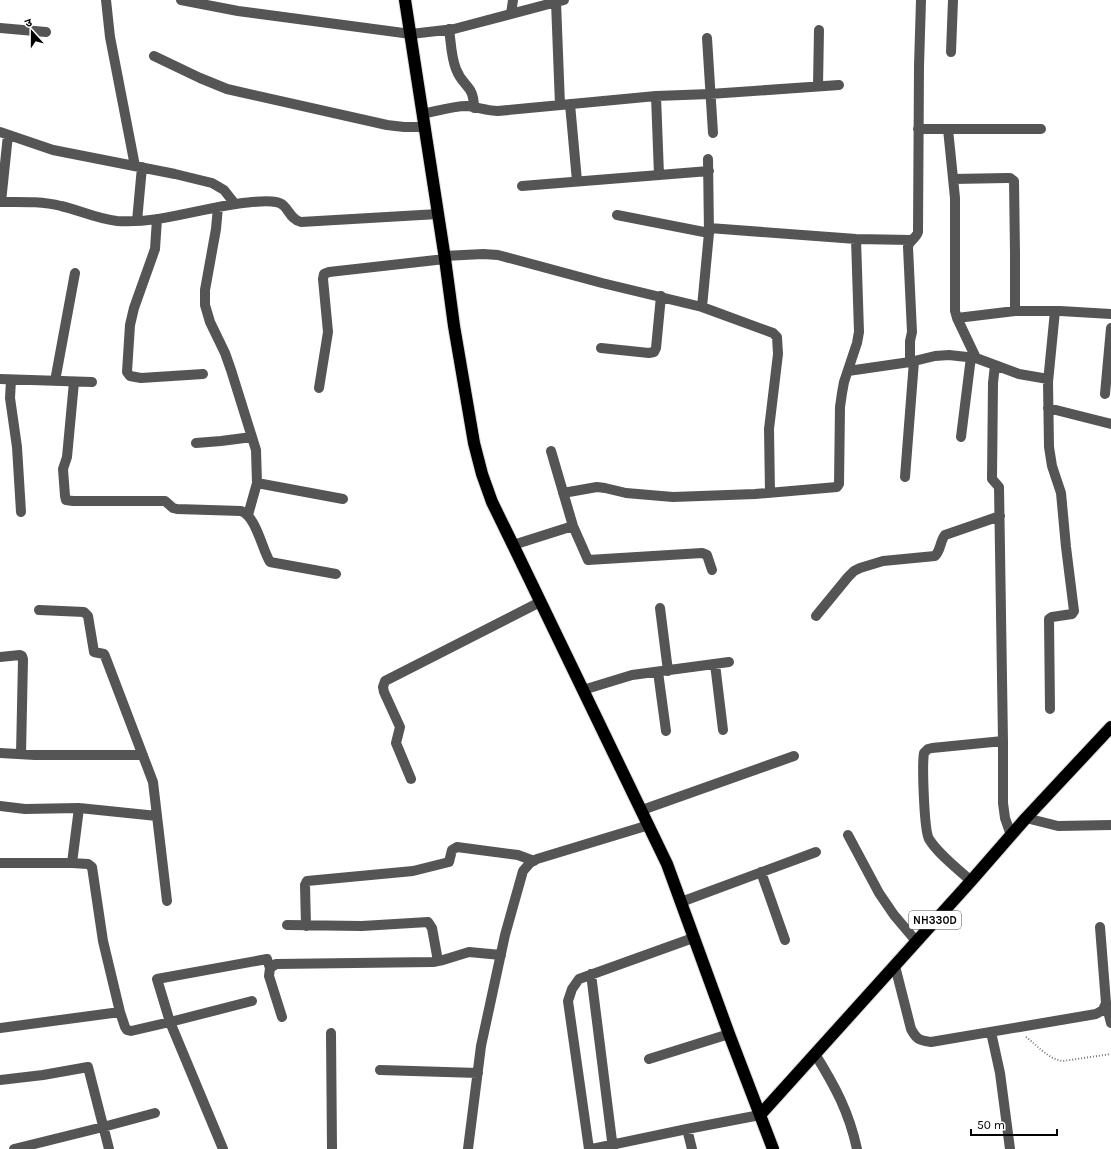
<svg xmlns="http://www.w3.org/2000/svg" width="1111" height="1149" viewBox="0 0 1111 1149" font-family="Karla,'Noto Sans Devanagari',sans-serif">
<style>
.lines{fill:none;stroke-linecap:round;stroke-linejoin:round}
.highway-casing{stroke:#dbdbdb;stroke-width:14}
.path{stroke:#777;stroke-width:2;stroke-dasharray:1 2;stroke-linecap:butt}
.minor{stroke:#555;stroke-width:10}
.highway{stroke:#000;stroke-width:12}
.labels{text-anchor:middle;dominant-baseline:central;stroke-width:3;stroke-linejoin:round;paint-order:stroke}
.shield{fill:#fff;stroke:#4c4c4c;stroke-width:1}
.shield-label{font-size:11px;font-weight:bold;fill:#000}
</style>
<rect width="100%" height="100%" fill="#fff"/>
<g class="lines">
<g class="highway-casing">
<path id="highway" d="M 405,0 L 445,259 L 454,326 L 474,443 L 482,474 L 492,502 L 513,545 L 667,864 L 729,1034 L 773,1149
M 760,1115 L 971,881 L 1026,818 L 1111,727"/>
</g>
<path class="path" d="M 1026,1037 C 1038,1046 1048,1059 1063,1061 L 1111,1054"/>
<path class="minor" d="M 106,0 L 110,37 L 135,166
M 181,0 L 238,11 L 411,34 L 454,29 L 564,0
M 556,2 L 560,105
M 511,14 L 513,0
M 0,28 L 46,32
M 449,29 C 451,42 451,57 456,69 C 463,88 474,84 474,108
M 707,38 L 713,133
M 951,52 L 953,0
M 154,56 L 200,78 L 227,89 L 387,125 L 404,127 L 425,127
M 818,86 L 819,30
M 656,96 L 659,175
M 570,104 L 577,181
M 423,114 C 437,111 453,106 467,106 C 477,107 488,111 498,111 L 656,96 L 710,94 L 839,85
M 918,129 L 1041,129
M 948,129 L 955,198 L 955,311 L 957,318 L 976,358
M 0,132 L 53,150 L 175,174 L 212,183 L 224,190 L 235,204
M 953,179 L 1007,178 L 1010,178 L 1014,181 L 1015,253 L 1015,311
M 522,186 L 709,171
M 0,202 C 20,202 41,201 61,206 C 79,210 97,219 117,221 C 159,224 201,208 243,203 C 253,202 266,200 276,202 C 289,204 288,219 301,222 L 438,214
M 1,202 L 8,135
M 218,207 L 216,229 L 205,290 L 205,305 L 210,322 L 225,353 L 231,370 L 256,450 L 257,483 L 248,515
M 617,215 L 709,233
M 157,219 L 155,249 L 134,308 L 130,325 L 127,372 L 130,376 L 141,378 L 203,374
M 137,221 L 142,167
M 709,228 L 856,239 L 911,240
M 444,256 L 483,254 L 498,255 L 602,283 L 702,307 L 773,333 L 777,337 L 778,354 L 769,429 L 770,493
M 702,307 L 709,233 L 708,159
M 957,318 L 1015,311 L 1060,311 L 1111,314
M 601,348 L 649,353 L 654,352 L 656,348 L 661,296
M 910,362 L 910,341 L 912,332 L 908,247 C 909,240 916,239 918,232 L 919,66 L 921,0
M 995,365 L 993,383 L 992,479 L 999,487 L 1003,741 L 1003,803 L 1005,818 L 1011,835
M 848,371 L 910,362 L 935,356 L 949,355 L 976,358 L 1019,374 L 1048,379
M 0,379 L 92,382
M 11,380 L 10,398 L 17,447 L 21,512
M 55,381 L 75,273
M 74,382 L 67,457 L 63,469 L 65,496 L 66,500 L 73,501 L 165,501 L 173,508 L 177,509 L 241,511 C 256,516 262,549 270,562 L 336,574
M 319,388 L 328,332 L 323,279 L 324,274 L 329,272 L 445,259
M 1105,394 L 1111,328
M 1048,408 L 1111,424
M 961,437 L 971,357
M 196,443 L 221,441 L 252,437
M 551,451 L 573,526 L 588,560 L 702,553 L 707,555 L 712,570
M 905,477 L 914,361
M 257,483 L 343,499
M 563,493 L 597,487 L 605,488 L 626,493 L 673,497 L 755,494 L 837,487 L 839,484 L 840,407 L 842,393 L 844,382 L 857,343 L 859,332 L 856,239
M 513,545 L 573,526
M 660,608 L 668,671
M 39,610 L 84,612 L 88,616 L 94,652 L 104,654 L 105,656 L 153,782 L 167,901
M 816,616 L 848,577 L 854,571 L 860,568 L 883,561 L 935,556 C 941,550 940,541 945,535 L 1000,516
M 0,657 L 20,655 L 22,656 L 23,659 L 21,754
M 715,664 L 723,730
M 658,672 L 666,731
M 583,690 L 632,675 L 729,662
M 1050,709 L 1049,619 L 1052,617 L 1072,614 L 1074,611 L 1066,547 L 1061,493 L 1052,466 L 1049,447 L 1048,382 L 1055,311
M 0,753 L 35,755 L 143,755
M 411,779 L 396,743 L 400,727 L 384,692 L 383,687 L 385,681 L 540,602
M 0,806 L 25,809 L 79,808 L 157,816
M 642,810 L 794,756
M 1026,818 L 1058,826 L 1111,825
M 848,835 L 879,893 L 894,915 L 916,941
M 0,863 L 72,863 L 88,864 L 92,867 L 103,941 L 120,1012 L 125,1027 L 127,1030 L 131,1031 L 170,1022 L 252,1001
M 72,863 L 79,808
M 761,872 L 785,940
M 971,881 C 957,868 939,855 929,839 C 924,830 922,765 924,753 L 928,749 L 932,748 L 1003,741
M 681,902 L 816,852
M 287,925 L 362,926 L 428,922 L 432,928 L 438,961
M 306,926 L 305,885 L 307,881 L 413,871 L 449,862 L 452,850 L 457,847 L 518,855 L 534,861
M 895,966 L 911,1029 C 917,1040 919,1040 931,1042 L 1096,1014 L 1103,1010 L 1106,1003 L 1100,927
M 591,974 L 613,1149
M 1106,1003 L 1111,1023
M 282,1017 L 269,976 L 270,968 L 276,964 L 433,962 L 443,960 L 469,952 L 501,955
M 0,1028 L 120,1012
M 991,1032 L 1000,1073 L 1010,1149
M 331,1033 L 332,1149
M 815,1054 C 835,1086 849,1112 857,1149
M 649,1059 L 729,1034
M 380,1070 L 478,1073
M 0,1080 L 43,1075 L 88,1067 L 109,1149
M 687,1129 L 692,1149
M 14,1149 L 103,1127 L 155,1113
M 223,1149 L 170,1022 L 157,979 L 267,959 L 270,968
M 468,1149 L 481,1046 L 505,935 L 523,871 L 530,863 L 537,859 L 649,825
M 589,1149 L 568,1001 L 572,989 L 579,979 L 693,938
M 592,1149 L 687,1129 L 760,1115"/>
<use href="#highway" class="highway"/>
</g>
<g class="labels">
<rect class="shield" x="909" y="911" width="52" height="18" rx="3"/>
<g class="shield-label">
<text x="935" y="920">NH330D</text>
</g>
</g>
<g transform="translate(32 32) rotate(339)" stroke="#ffffff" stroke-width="3" paint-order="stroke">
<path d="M0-3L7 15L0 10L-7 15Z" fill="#000000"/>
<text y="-6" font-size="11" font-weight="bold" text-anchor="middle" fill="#000000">उ</text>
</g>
<path d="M971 1129v6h86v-6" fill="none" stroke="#000000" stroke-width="2"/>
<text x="977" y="1129" font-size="12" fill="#000000" stroke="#ffffff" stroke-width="3" paint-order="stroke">50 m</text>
</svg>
